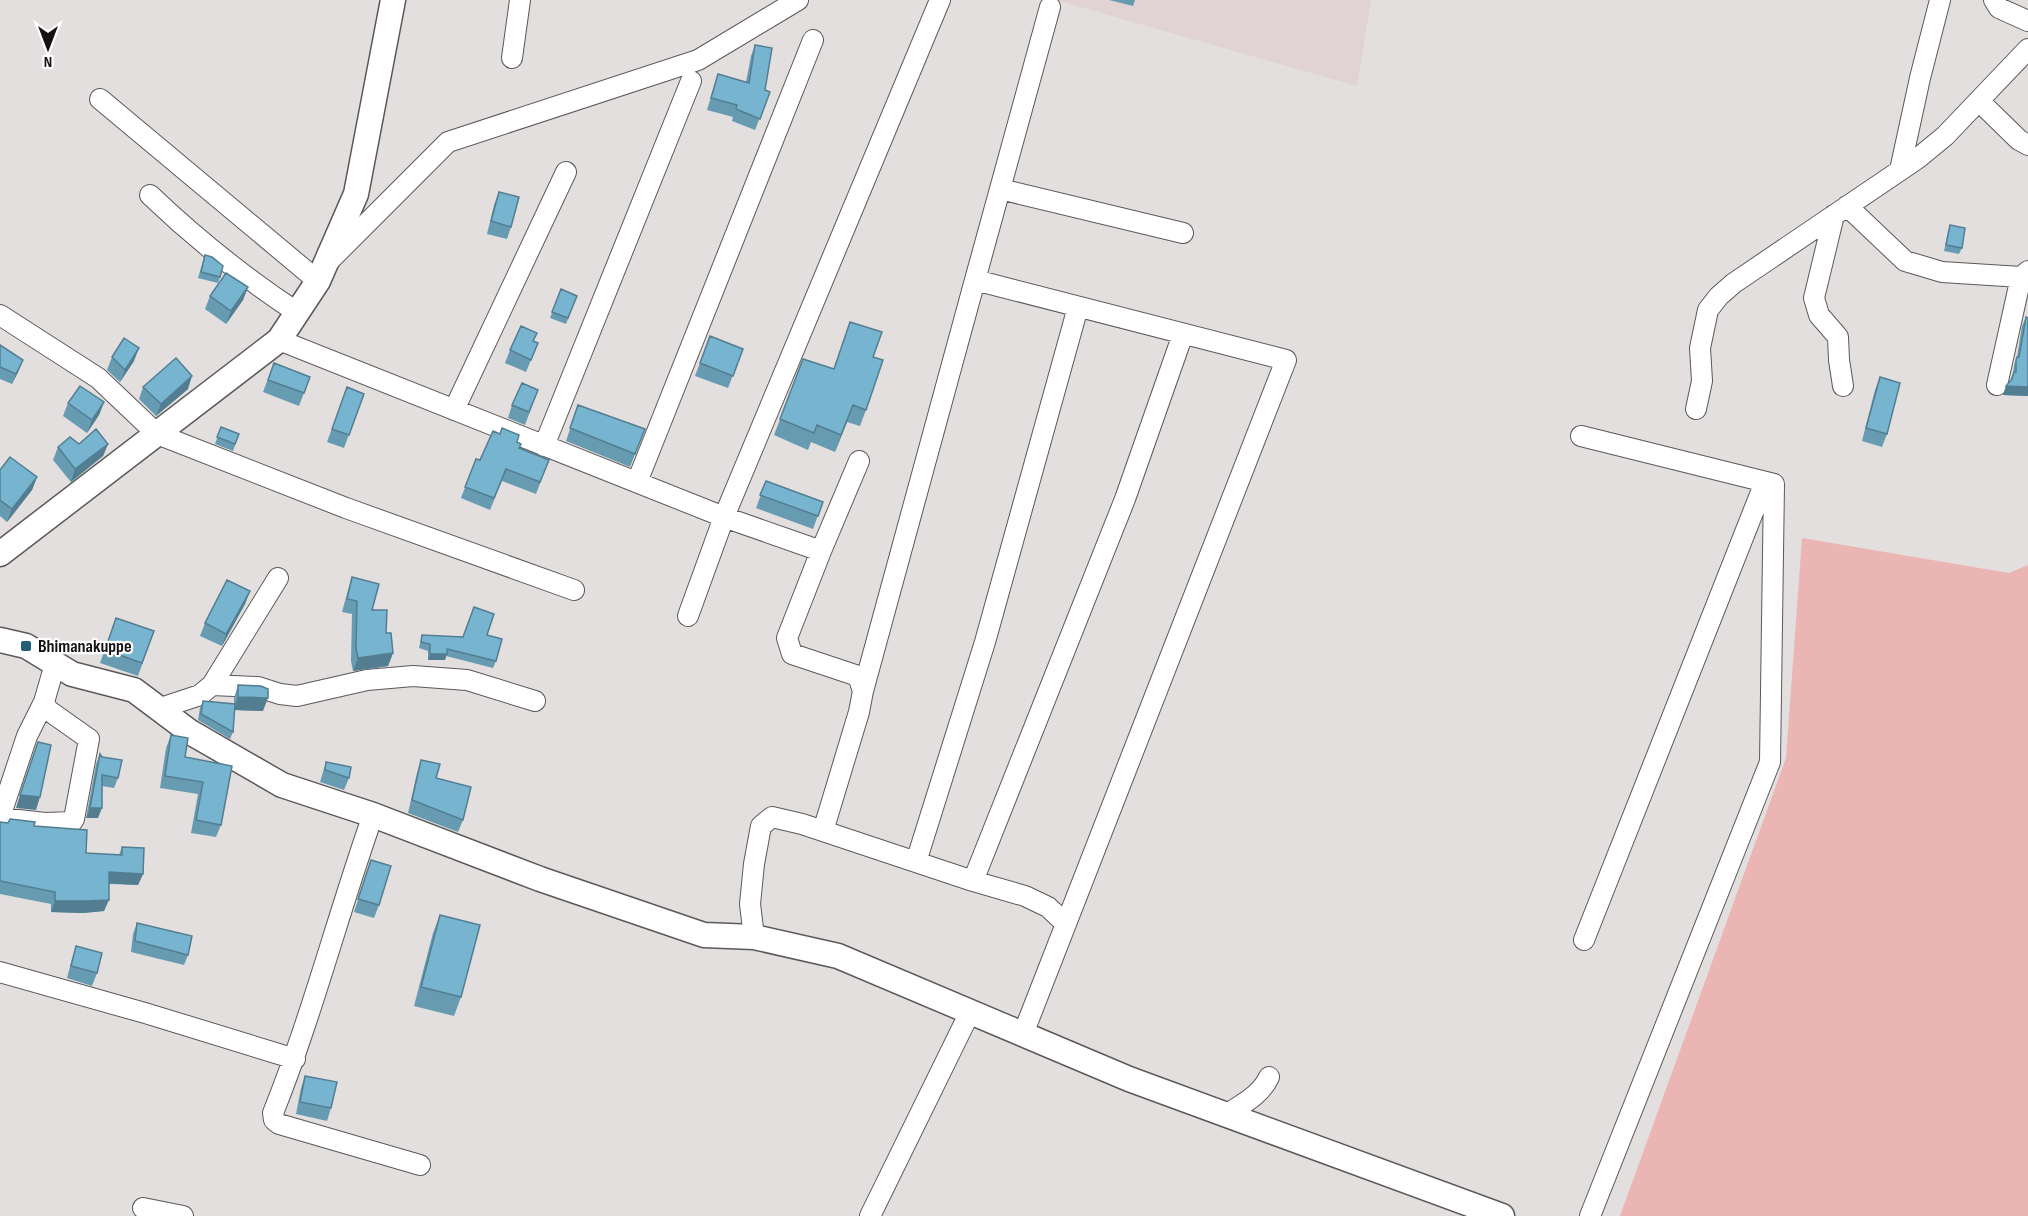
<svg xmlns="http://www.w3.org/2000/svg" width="2028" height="1216" viewBox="0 0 2028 1216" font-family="'Sofia Sans Condensed',sans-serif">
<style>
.built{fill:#e1d3d3}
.green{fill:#ebb5b4}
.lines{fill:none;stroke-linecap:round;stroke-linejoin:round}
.minor-casing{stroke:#5c5858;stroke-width:22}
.tertiary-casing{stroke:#5c5858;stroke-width:27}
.minor{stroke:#fff;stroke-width:20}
.tertiary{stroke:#fff;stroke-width:24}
.wall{fill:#669bb2}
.shaded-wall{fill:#537e91}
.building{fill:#77b4cf;stroke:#537e91;stroke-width:1.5}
.poi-dot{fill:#225e76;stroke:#fff;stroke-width:2}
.labels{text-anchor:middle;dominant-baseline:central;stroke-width:4.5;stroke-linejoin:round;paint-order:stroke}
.poi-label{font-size:18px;font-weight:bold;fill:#141313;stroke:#fff;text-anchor:start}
</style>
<rect width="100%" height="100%" fill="#e3dfde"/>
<path class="built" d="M 1056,0 L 1371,0 L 1357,86 Z"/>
<path class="green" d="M 1802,538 L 2009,573 L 2028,565 L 2028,1216 L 1620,1216 L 1786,758 Z"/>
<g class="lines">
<g class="minor-casing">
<path id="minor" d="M 1994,0 L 1999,8 L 2028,21
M 512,58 L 520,0
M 100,99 L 318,281
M 1979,101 L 2019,140 L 2028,145
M 1900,170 L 1920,78 L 1940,0
M 1000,189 L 1183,233
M 150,195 C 196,239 245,278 298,313
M 1847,206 L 1905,261 L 1942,272 L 2021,277 L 2028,271
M 1834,215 L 1814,298 L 1819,315 L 1838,337 L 1839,360 L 1843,386
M 331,259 L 448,142 L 698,60 L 798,0
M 975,280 L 1050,7
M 0,315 L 98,378 L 157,434 L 346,508 L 574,590
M 279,340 L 724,517 L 821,551
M 1997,385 L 2021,277
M 1696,409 L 1702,381 L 1700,348 L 1708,310 L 1719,296 L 1734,283 L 1917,159 L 1945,136 L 2028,49
M 454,410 L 566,172
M 1581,436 L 1774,484 L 1770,762 L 1590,1216
M 544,446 L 691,81
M 637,482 L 813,40
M 688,616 L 724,517 L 940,0
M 212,685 L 278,578
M 863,691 L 975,280 L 1286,360 L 1023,1034
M 158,709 L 200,695 L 212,685 L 258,687 L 280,694 L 297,696 L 367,680 L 413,676 L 467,680 L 535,701
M 373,815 C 338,914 312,1016 273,1113 L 274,1120 L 279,1124 L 420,1165
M 0,817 L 27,736 L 44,702
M 0,818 L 45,823 L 72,822 L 74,819 L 89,739 L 48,710 L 44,702 L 55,664
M 823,831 L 859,712 L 863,691 L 858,676 L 792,654 L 787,638 L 821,551 L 859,461
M 916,862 L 985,642 L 1078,307
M 973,881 L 1125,499 L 1183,334
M 754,937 L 750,904 L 754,864 L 761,826 L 772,817 L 802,824 L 973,881 L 1025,896 L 1048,907 L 1066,924
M 1584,940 L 1765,482
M 0,972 L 145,1013 L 295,1059
M 1226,1115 C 1242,1104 1261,1095 1269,1077
M 143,1208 L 183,1216
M 870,1216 L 970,1012"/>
</g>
<g class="tertiary-casing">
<path id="tertiary" d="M 0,554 L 279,340 L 318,281 L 356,194 L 393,0
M 0,640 L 26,646 L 72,674 L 134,690 L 190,732 L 282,785 L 373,815 L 540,879 L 704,935 L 754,937 L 838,956 L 1129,1079 L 1502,1216"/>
</g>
<use href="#minor" class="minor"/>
<use href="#tertiary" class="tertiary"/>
</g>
<path class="wall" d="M 1109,0 L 1135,0 L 1133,6 Z
M 755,45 L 765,90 L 770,92 L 755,130 L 732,121 L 733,117 L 707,110 L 718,74 L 746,82 L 751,56 Z
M 499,192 L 511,227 L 507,239 L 487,234 L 494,205 Z
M 1950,225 L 1962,248 L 1959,254 L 1944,251 L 1948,232 Z
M 205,255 L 220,277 L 218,283 L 198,278 Z
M 248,287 L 243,300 L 226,324 L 205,309 L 210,296 Z
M 561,289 L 577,296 L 566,324 L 550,318 Z
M 2026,317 L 2028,318 L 2028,396 L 2003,395 L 2006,386 L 2010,381 L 2013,373 L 2014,365 L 2017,357 L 2022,326 Z
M 537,333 L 534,341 L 538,343 L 526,372 L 505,363 L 510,350 Z
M 710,336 L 743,349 L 728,388 L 695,376 Z
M 0,345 L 19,370 L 12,384 L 0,379 Z
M 112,357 L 134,361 L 120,382 L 107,370 Z
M 873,357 L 866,410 L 860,426 L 847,422 L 835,452 L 811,442 L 808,450 L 774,435 L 803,359 L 834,369 Z
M 274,363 L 310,377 L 299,406 L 263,392 Z
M 1880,377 L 1887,434 L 1882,447 L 1862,441 L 1875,390 Z
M 143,387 L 188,389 L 156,416 L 139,399 Z
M 347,387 L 364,394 L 344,448 L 327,442 Z
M 538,390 L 525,425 L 508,418 L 512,405 Z
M 104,402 L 99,415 L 87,433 L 63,416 L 68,403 Z
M 578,405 L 645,429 L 630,467 L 566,441 Z
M 221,427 L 239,434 L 233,451 L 215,444 Z
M 517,442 L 520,448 L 549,460 L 536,494 L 502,481 L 490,510 L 461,498 L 476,459 L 480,460 Z
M 79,444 L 108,444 L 103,456 L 71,482 L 53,460 L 58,447 Z
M 0,470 L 37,477 L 32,490 L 7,522 L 0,516 Z
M 766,481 L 823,502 L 813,529 L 756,508 Z
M 352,577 L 386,633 L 393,653 L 388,666 L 353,671 L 351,661 L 352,614 L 342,612 L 348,590 Z
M 250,591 L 245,604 L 222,646 L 200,636 L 205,623 Z
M 116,618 L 154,631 L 138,676 L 100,663 Z
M 422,635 L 463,637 L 487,635 L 496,661 L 493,668 L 446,656 L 445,660 L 428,660 L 428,651 L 419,648 Z
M 238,685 L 263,711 L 235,710 L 233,732 L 230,739 L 198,720 L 200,708 L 203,701 L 234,704 L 234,698 Z
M 171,735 L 185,757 L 232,766 L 221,825 L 216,837 L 191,833 L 198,794 L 160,788 L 166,748 Z
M 100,754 L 118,778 L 114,788 L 102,786 L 98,818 L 86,818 L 96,764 Z
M 421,760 L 436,778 L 463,820 L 458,832 L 408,813 L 417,773 Z
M 326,762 L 349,778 L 344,790 L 320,782 Z
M 0,822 L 34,826 L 86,853 L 119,855 L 122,847 L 143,874 L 138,885 L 109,884 L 104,911 L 83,913 L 51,912 L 51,904 L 0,894 Z
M 371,860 L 379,905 L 374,918 L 354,912 Z
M 440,915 L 461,997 L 454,1016 L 414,1006 L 433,933 Z
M 137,923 L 188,955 L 184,965 L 131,952 L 133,934 Z
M 76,946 L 97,973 L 92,986 L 67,978 L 72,959 Z
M 305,1076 L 331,1108 L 327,1121 L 296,1114 L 301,1088 Z"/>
<path class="shaded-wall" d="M 248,287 L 243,300 L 226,324 L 231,311 Z
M 139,348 L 134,361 L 120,382 L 125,370 Z
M 23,360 L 19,370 L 12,384 L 16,374 Z
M 192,376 L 188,389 L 156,416 L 161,404 Z
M 2006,386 L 2028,387 L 2028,396 L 2003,395 Z
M 104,402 L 99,415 L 87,433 L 92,420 Z
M 853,405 L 847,422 L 835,452 L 841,435 Z
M 108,444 L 103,456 L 71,482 L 75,469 Z
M 37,477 L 32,490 L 7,522 L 12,509 Z
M 250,591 L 245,604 L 222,646 L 226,634 Z
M 393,653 L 388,666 L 353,671 L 358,658 Z
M 430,654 L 447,654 L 445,660 L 428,660 Z
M 238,697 L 268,698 L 263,711 L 233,710 Z
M 20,795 L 40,797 L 36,810 L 16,808 Z
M 90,808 L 102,808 L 98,818 L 86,818 Z
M 109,872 L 143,874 L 138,885 L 105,883 Z
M 109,900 L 104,911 L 83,913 L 51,912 L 55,901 Z"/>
<path class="building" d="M 755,45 L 772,48 L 765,90 L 770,92 L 760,119 L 736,109 L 737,105 L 711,98 L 718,74 L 749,83 Z
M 499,192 L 519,197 L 511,227 L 491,221 Z
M 1950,225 L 1965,228 L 1962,248 L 1946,245 Z
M 205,255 L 212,257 L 223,266 L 220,277 L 201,272 Z
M 226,273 L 248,287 L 231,311 L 210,296 Z
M 561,289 L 577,296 L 568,318 L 552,312 Z
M 2026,317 L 2028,318 L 2028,387 L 2006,386 L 2012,379 L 2014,372 L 2016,372 L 2016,360 L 2017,357 L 2019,357 Z
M 850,322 L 882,332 L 873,357 L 883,360 L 866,410 L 853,405 L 841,435 L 817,425 L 814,433 L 780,419 L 803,359 L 834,369 Z
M 521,326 L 537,333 L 533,341 L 538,343 L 531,360 L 510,350 Z
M 710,336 L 743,349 L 733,376 L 700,363 Z
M 124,338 L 139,348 L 125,370 L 112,357 Z
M 0,345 L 23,360 L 16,374 L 0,367 Z
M 176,358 L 192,376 L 161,404 L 143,387 Z
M 274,363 L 310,377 L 304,393 L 268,380 Z
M 1880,377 L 1900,383 L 1887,434 L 1866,428 Z
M 522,383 L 538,390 L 529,412 L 512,405 Z
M 80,386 L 104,402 L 92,420 L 68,403 Z
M 347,387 L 364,394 L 349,435 L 332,429 Z
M 578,405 L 645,429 L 635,454 L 570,428 Z
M 221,427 L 239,434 L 235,444 L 217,437 Z
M 502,428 L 519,435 L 517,442 L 521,444 L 519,448 L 549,460 L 540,482 L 506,469 L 494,498 L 465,487 L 476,459 L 480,460 L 493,431 L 500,434 Z
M 96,429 L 108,444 L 75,469 L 58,447 L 70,437 L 79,444 Z
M 10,457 L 37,477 L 12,509 L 0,500 L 0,470 Z
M 766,481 L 823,502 L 818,516 L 760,495 Z
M 352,577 L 379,584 L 372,610 L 387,610 L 386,633 L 391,633 L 393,653 L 358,658 L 356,648 L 357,601 L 347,599 Z
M 227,580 L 250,591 L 226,634 L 205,623 Z
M 474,607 L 494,614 L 487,635 L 502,639 L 496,661 L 447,649 L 447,654 L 430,654 L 430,644 L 421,642 L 422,635 L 463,637 Z
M 116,618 L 154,631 L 142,663 L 105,650 Z
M 238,685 L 261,686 L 268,689 L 268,698 L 238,697 Z
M 203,701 L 235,704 L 233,732 L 201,714 Z
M 171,735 L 188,738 L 185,757 L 232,766 L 221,825 L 196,820 L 203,782 L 165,776 Z
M 38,742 L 51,745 L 40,797 L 20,795 Z
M 100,754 L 102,757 L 122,760 L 118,778 L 102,775 L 102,808 L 90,808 Z
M 421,760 L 440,764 L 436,778 L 471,787 L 463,820 L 412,800 Z
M 326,762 L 351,767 L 349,778 L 325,770 Z
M 10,819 L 35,822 L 34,826 L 87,830 L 86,853 L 122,855 L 122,847 L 144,848 L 143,874 L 109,872 L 109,900 L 87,901 L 55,901 L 55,892 L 0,881 L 0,822 L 8,823 Z
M 371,860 L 391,866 L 379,905 L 358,899 Z
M 440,915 L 480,925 L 461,997 L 421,987 Z
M 137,923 L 192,936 L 188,955 L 135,941 Z
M 76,946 L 102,953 L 97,973 L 71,966 Z
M 305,1076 L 337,1082 L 331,1108 L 300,1102 Z"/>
<rect class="poi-dot" x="20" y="640" width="12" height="12" rx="3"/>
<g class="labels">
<g class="poi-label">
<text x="38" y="646">Bhimanakuppe</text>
</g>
</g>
<g transform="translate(48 48) rotate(180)" stroke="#ffffff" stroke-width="4.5" paint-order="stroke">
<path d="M0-4.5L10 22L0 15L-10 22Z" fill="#141313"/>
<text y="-9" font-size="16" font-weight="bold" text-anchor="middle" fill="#141313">N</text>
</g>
</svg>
